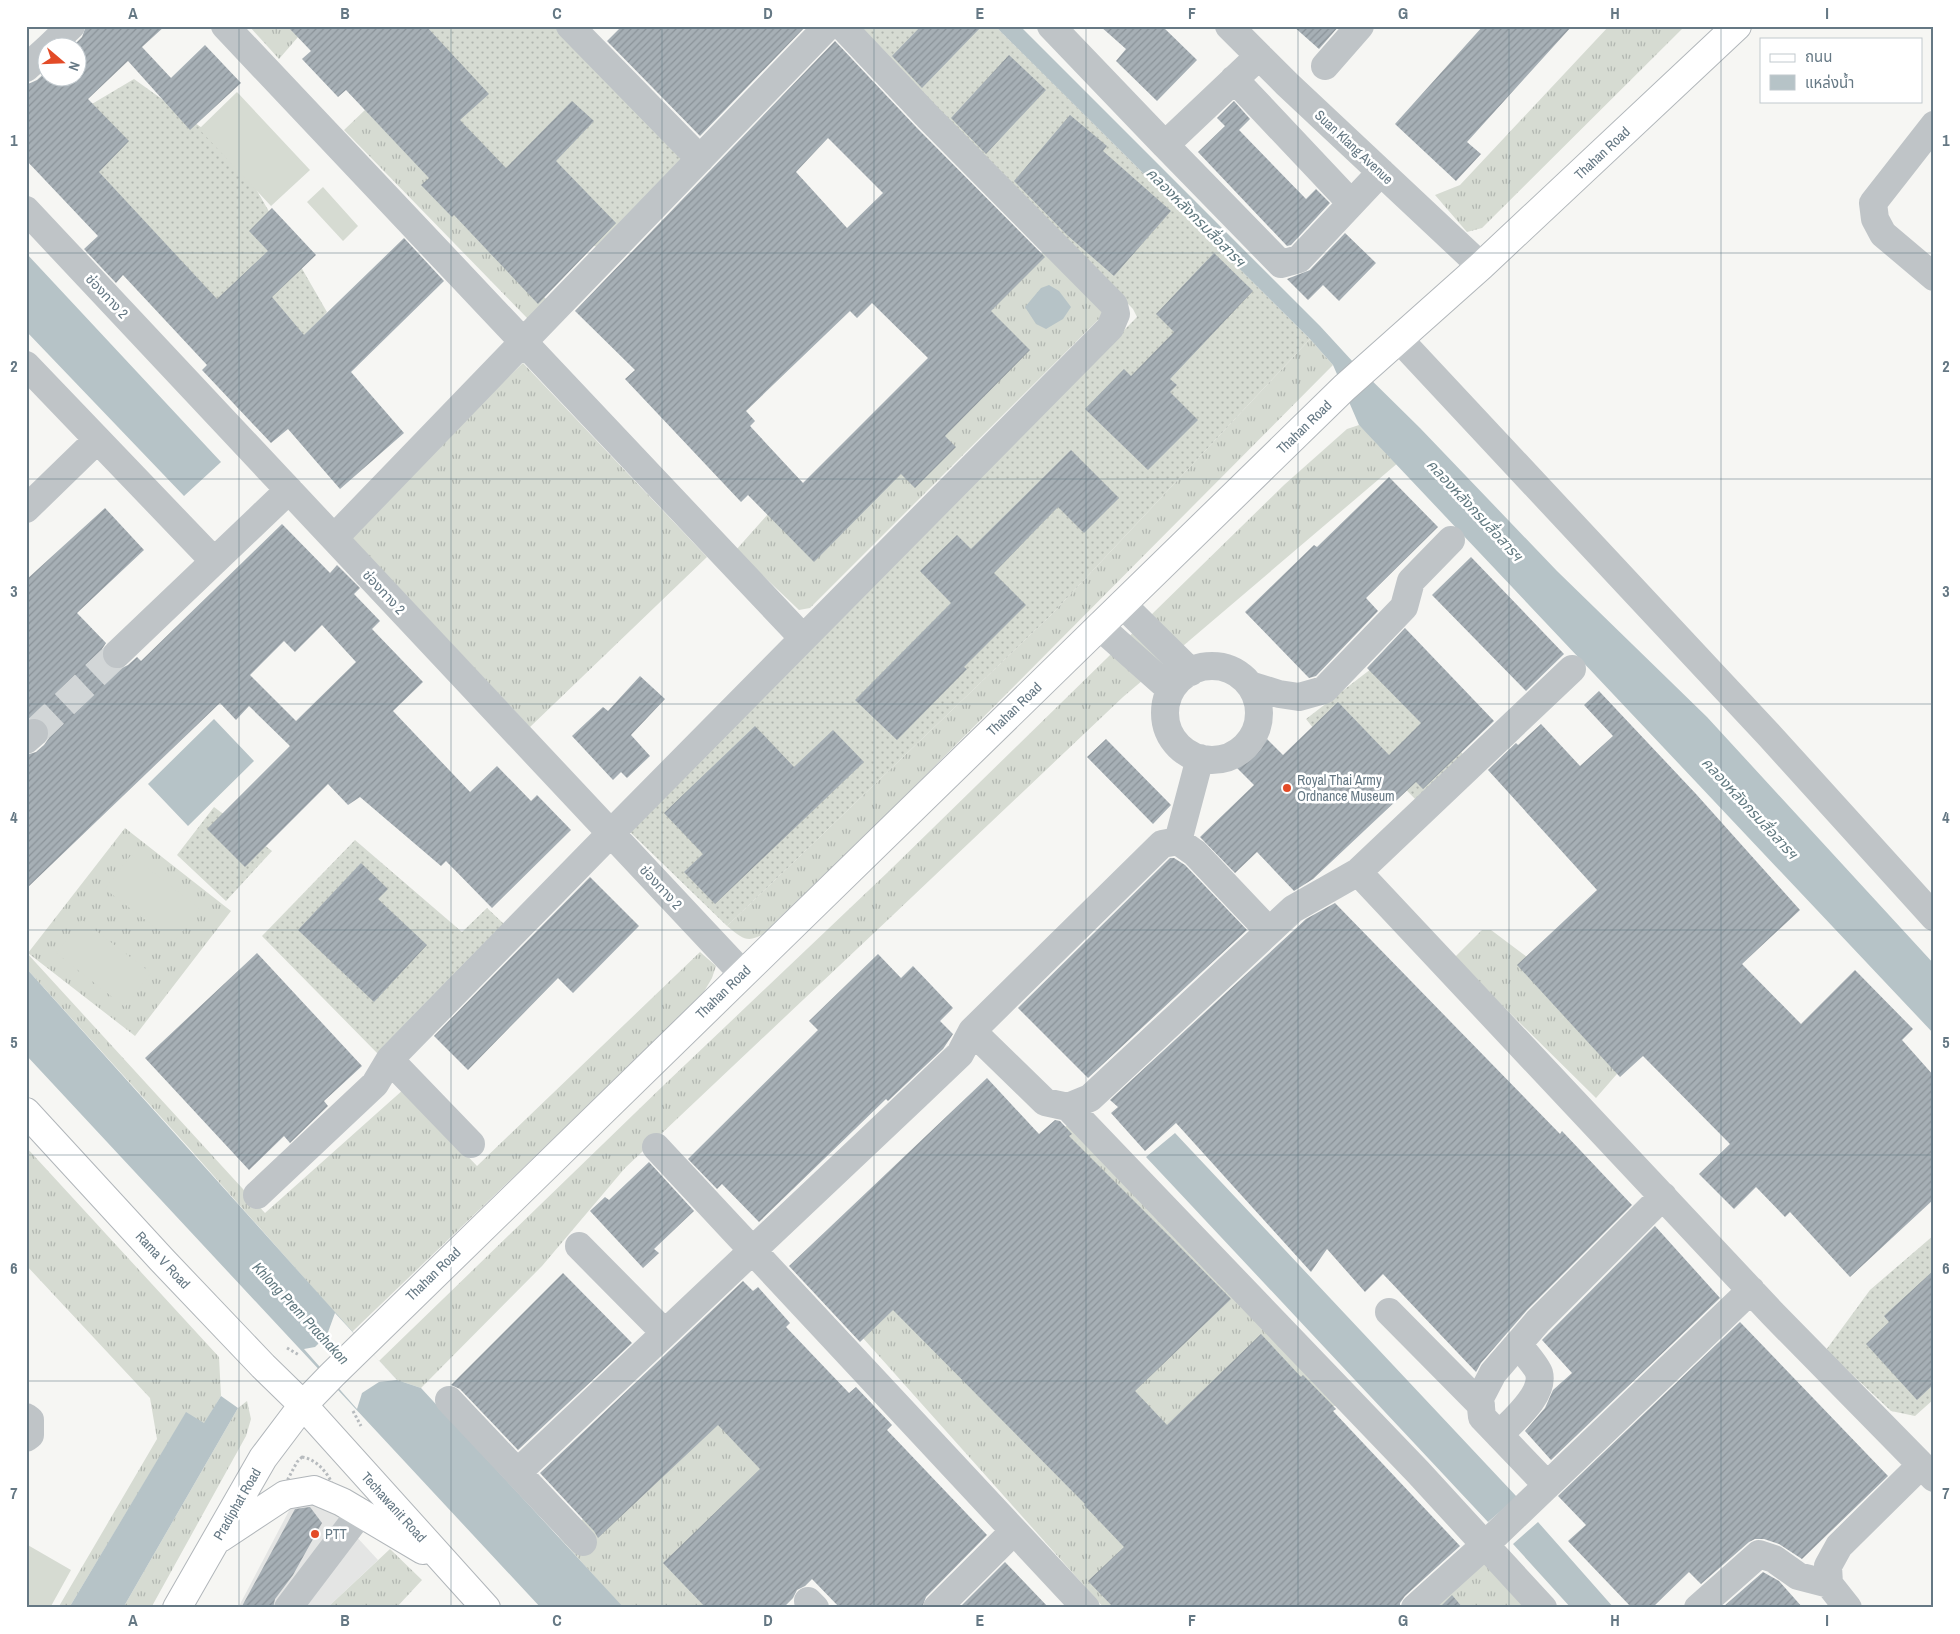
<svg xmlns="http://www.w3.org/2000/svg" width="1960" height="1634" viewBox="0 0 1960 1634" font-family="'Archivo Narrow','Noto Sans Thai',sans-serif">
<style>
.built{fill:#e4e5e4}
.grass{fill:url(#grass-tufts)}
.garden{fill:url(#garden-dots)}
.pitch{fill:#d6dbd2}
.water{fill:#b6c3c7}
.pier{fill:#f6f6f3}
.building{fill:url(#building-hatch);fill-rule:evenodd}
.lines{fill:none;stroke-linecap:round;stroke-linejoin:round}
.minor-tunnel{stroke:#d2d6d7;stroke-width:28;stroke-dasharray:28 14;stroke-linecap:butt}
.major-casing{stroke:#b1b6ba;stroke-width:30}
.path{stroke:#b7bbbe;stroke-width:3;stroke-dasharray:2.5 2.5;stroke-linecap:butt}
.minor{stroke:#bfc4c7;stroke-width:28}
.major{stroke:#fff;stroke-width:28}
.grid{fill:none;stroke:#657884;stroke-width:1;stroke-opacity:0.55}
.poi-dot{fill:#e34b27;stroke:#fff;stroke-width:2}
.labels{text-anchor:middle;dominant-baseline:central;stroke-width:5;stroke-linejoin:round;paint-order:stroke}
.street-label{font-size:14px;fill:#657884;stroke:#fff}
.poi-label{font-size:14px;fill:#657884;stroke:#fff;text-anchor:start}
.water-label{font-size:15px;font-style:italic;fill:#617980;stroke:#fff}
.neatline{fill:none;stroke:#657884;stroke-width:2}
.grid-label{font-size:16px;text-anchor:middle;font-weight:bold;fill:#657884}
</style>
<defs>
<pattern id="grass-tufts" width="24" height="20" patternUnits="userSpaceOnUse" patternTransform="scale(1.25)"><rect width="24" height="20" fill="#d6dbd2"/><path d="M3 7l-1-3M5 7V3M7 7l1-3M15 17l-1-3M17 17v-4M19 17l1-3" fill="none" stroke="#b1b6b0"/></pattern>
<pattern id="garden-dots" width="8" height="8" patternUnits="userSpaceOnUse" patternTransform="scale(1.25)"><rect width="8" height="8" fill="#d6dbd2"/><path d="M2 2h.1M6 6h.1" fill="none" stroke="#b1b6b0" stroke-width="1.8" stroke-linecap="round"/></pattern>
<pattern id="building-hatch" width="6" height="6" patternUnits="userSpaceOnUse" patternTransform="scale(1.25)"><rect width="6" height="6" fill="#a6afb5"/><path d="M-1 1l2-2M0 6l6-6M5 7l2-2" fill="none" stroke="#8b9399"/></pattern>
</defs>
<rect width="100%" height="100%" fill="#f6f6f3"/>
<path class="built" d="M 316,1500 L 330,1508 L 378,1560 L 327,1608 L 238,1608 L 292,1505 Z"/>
<path class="grass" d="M 249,26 L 287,26 L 298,37 L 279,59 Z
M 1609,26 L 1685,26 L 1482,228 L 1467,232 L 1435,195 L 1460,185 Z
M 365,110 L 546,299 L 528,319 L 344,130 Z
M 1049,246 L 1105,313 L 810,608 L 799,610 L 736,550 L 775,506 L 817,547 L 979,314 Z
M 1310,339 L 1333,365 L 772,930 C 749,942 747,943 727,926 L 1051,615 Z
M 523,363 L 707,557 L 530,727 L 346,532 Z
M 1359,425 L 1399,462 L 1123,697 L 893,915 L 625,1168 L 542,1266 L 421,1388 L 397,1380 L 379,1361 L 666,1083 L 888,872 L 1284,485 L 1347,429 Z
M 125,828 L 231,911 L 135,1036 L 28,953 Z
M 1482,930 L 1491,930 L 1531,960 L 1623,1067 L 1596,1098 L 1454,958 Z
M 26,952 L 265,1213 L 404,1089 L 477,1166 L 700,952 L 716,966 L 712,978 L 701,997 L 352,1332 L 189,1148 L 26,968 Z
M 1074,1120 L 1339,1405 L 1168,1439 L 1105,1361 L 1028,1155 Z
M 26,1147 L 219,1357 L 221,1396 L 204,1424 L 186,1413 L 69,1608 L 58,1608 L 157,1439 L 150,1398 L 26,1265 Z
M 922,1267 L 1156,1541 L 1124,1608 L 1104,1608 L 854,1328 Z
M 247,1401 L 251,1419 L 246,1436 L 151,1608 L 123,1608 L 238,1408 Z
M 730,1409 L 785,1488 L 724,1608 L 623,1608 L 559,1537 Z
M 390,1549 L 422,1580 L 396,1608 L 327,1608 Z
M 1483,1555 L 1532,1608 L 1427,1608 Z"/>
<path class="garden" d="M 353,26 L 555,26 L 686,164 L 599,248 L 513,211 Z
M 857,26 L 995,26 L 1310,339 L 1051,615 L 727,926 L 628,830 L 1137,317 L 1133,309 Z
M 134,79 L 234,151 L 327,312 L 271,378 L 43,133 Z
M 1380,662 L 1468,760 L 1418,802 L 1375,758 L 1358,784 L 1306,719 Z
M 214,807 L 272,851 L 226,901 L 177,855 Z
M 355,840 L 462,932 L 487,908 L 505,925 L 379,1055 L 262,936 Z
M 1934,1235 L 1934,1399 L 1915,1416 L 1891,1411 L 1826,1350 L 1870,1290 Z"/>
<path class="pitch" d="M 237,92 L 310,170 L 271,206 L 199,129 Z
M 323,187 L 358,226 L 343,241 L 307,202 Z
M 131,855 L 200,909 L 174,942 L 105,889 Z
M 82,920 L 151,973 L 125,1007 L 56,953 Z
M 26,1544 L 71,1570 L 50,1608 L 26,1608 Z"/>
<path class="water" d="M 995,26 L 1020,26 L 1320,326 L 1354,363 L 1420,428 L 1557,571 L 1707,717 L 1934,964 L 1934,1034 L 1359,425 L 1333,365 L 1310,339 Z
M 26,253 L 221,462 L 184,496 L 26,331 Z
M 1049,285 L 1059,291 L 1071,307 L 1063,319 L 1046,329 L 1036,324 L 1025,307 L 1041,288 Z
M 214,719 L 254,761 L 188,826 L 148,784 Z
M 26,968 L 379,1361 L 397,1380 L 421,1388 L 624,1608 L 541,1608 L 26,1055 Z
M 1175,1133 L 1517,1497 L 1488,1522 L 1146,1157 Z
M 221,1396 L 238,1408 L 123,1608 L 69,1608 L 186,1412 L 204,1423 Z
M 1538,1522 L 1614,1608 L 1571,1608 L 1513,1544 Z"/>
<path class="pier" d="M 335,1313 L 397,1380 L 379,1382 L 362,1393 L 357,1409 L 304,1349 L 315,1347 L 327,1335 Z"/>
<path class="building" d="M 86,26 L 165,26 L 142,47 L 171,78 L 205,45 L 241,83 L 190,130 L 128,61 L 88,99 L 129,141 L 99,172 L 217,299 L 268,251 L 249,231 L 272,208 L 316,255 L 272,297 L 304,335 L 404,238 L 444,281 L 351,372 L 404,433 L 340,489 L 288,429 L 271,443 L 202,370 L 207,365 L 123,275 L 116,283 L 84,249 L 98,236 L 26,160 L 26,85 L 37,80 L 48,70 L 48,78 L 78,78 L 78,48 L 71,48 L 82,37 Z
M 287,26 L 426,26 L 489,94 L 460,120 L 506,168 L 572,101 L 594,121 L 556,161 L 616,223 L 538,304 L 454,215 L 452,217 L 421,185 L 429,178 L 346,90 L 338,97 L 302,59 L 311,51 Z
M 622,26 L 806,26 L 700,136 L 607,41 Z
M 921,26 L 982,26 L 922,88 L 892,56 Z
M 1100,26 L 1162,26 L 1197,60 L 1157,101 L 1116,61 L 1126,49 Z
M 1293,26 L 1339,26 L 1319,49 Z
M 1483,26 L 1572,26 L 1467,142 L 1481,154 L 1456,181 L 1395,124 Z
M 835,41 L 917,128 L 1045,257 L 991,311 L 1030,350 L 945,436 L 956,447 L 915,488 L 901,474 L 814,562 L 748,495 L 741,502 L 625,379 L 635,370 L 575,311 ZM 828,138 L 883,193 L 847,228 L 796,172 ZM 872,303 L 928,358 L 803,483 L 750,426 L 755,421 L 746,411 L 850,311 L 857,318 Z
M 1009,55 L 1046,90 L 986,154 L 951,118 Z
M 1234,101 L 1250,119 L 1239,130 L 1306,199 L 1316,189 L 1330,203 L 1291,245 L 1287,246 L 1198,152 L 1225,126 L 1217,118 Z
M 1070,115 L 1107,146 L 1103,151 L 1171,211 L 1114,276 L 1067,235 L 1014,181 Z
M 1345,233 L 1376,263 L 1339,301 L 1323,285 L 1308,300 L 1287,279 L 1310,270 Z
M 1214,253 L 1253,291 L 1170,379 L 1177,385 L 1170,392 L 1198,420 L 1148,470 L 1085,409 L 1124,369 L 1131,376 L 1174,332 L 1156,314 Z
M 1071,450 L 1119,498 L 1084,533 L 1058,507 L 994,573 L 1026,605 L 964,667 L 967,669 L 897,740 L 855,700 L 951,603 L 920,571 L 957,535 L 971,549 Z
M 1389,477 L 1438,527 L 1366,598 L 1378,611 L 1316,676 L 1309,678 L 1245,612 L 1314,545 L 1317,547 Z
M 105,508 L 144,550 L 77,613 L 106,643 L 102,649 L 102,657 L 106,665 L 112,669 L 120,669 L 128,665 L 137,657 L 141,661 L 282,524 L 330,573 L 337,565 L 360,588 L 354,594 L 380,621 L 372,629 L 423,682 L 393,711 L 470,792 L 497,766 L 531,801 L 537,795 L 571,830 L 492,908 L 446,861 L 441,866 L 360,797 L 348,805 L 328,784 L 245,867 L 207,829 L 290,746 L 249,706 L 236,720 L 220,703 L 26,889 L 26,755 L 36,752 L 44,745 L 49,738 L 49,730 L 46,723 L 39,718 L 31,718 L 26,720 L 26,580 ZM 322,625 L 356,662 L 296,721 L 250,675 L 284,641 L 295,652 Z
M 1471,557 L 1564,654 L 1526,691 L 1432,595 Z
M 1405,628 L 1494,721 L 1423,789 L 1416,782 L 1313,879 L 1294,891 L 1257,852 L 1235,873 L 1200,837 L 1254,785 L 1237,768 L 1267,739 L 1283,755 L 1338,702 L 1389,755 L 1421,723 L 1367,668 Z
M 640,676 L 665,699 L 631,735 L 650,756 L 627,778 L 621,772 L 613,780 L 572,736 L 603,707 L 608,711 Z
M 1599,691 L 1696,794 L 1800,910 L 1742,964 L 1801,1024 L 1855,970 L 1913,1029 L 1902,1040 L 1934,1076 L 1934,1199 L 1850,1277 L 1790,1212 L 1785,1217 L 1756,1187 L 1734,1209 L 1699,1174 L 1730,1144 L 1643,1056 L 1620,1077 L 1517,965 L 1597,890 L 1488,770 L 1516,743 L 1518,745 L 1541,724 L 1580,766 L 1613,736 L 1584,705 Z
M 755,726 L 794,767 L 833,730 L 864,762 L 715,904 L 684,872 L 703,854 L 664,813 Z
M 1106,739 L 1171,805 L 1153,824 L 1087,757 Z
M 1170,858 L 1174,858 L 1185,865 L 1247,930 L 1088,1078 L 1018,1008 Z
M 361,863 L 388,889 L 378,899 L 427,945 L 374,1002 L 298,930 Z
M 590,877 L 639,926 L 573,993 L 558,978 L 468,1070 L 434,1036 Z
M 1335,903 L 1560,1134 L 1562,1131 L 1632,1205 L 1527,1310 L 1481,1363 L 1476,1372 L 1383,1274 L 1365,1292 L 1327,1249 L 1311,1272 L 1176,1123 L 1145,1151 L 1111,1113 L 1118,1107 L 1110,1100 L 1306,919 Z
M 257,953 L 362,1066 L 324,1101 L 328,1106 L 290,1143 L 284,1136 L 249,1170 L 145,1058 Z
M 878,954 L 901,978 L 913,966 L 953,1008 L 940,1021 L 953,1034 L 943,1049 L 888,1101 L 886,1099 L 759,1222 L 722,1184 L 717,1189 L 688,1159 L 818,1030 L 809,1021 Z
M 987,1078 L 1039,1134 L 1055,1120 L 1060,1121 L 1072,1134 L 1069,1136 L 1174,1241 L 1231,1299 L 1135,1391 L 1167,1425 L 1261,1334 L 1301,1377 L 1303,1375 L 1336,1409 L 1333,1411 L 1460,1546 L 1405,1596 L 1400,1603 L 1400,1608 L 1114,1608 L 1088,1581 L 1124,1547 L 1084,1505 L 1085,1504 L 893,1310 L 860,1342 L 789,1266 Z
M 649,1162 L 694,1211 L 654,1249 L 659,1253 L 643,1268 L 590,1211 L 605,1197 L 609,1200 Z
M 1655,1226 L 1720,1298 L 1551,1460 L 1525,1431 L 1545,1408 L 1553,1390 L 1572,1373 L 1542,1340 Z
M 1934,1270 L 1934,1384 L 1917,1400 L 1866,1344 L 1889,1322 L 1884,1316 Z
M 563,1273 L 632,1343 L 518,1450 L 460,1389 L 451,1385 Z
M 743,1281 L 753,1291 L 758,1287 L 790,1323 L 786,1327 L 849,1393 L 856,1387 L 892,1425 L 887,1430 L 987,1535 L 926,1597 L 922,1608 L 840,1608 L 812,1579 L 805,1586 L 797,1590 L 793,1598 L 783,1608 L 706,1608 L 663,1563 L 760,1469 L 718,1425 L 598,1538 L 594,1531 L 540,1473 Z
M 1740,1322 L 1888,1476 L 1802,1559 L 1779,1544 L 1764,1539 L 1755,1539 L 1749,1542 L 1701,1584 L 1689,1572 L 1652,1608 L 1632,1608 L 1568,1541 L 1586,1525 L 1558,1496 Z
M 310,1507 L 322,1523 L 293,1575 L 275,1599 L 273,1608 L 241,1608 L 295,1509 Z
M 1005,1562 L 1049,1608 L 959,1608 Z
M 1763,1572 L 1779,1581 L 1803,1608 L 1723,1607 Z
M 1452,1595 L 1463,1608 L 1439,1608 Z"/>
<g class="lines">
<path class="minor-tunnel" d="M 34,733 L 117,654"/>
<g class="major-casing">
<path id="major" d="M 26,1112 L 162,1260 L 263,1366 L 303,1405 L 486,1608
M 220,1538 L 285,1495 L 314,1490 L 342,1502 L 423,1550
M 177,1608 L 263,1458 L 303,1405 L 332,1375 L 1344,388 L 1481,266 L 1737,26"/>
</g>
<path class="path" d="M 287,1348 L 299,1355
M 353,1411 L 361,1426
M 302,1457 C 317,1459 330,1475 334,1489 L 311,1482 L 290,1482 L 288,1479 L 297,1462 Z"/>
<path class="minor" d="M 225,26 L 803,638
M 570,26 L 700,159
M 1051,26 L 1165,145
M 1229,26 L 1287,84 L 1481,266
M 48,48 L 71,26
M 1259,56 L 1165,145 L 1281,264 L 1299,259 L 1381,172
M 1325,66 L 1360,26
M 26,68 L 48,48
M 1234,79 L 1351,203
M 1934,125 L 1873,203 L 1875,219 L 1883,234 L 1934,277
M 26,210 L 742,973
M 1399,339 L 1769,735 L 1934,917
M 26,365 L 214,561
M 26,509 L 97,440
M 334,538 L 828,26
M 1122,604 L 1191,672
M 1099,626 L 1171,690
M 117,654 L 289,490
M1165 713a47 47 0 1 1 94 0a47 47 0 1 1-94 0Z
M 1572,669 L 1358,872 L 1772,1313 L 1934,1478
M 1250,685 L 1279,694 L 1299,697 L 1324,690 L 1404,607 L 1411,581 L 1451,540
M 26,740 L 34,733
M 1178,841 L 1200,758
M 972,1031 L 1045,1102 L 1068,1107 L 1090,1098 L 1293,909 L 1358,872
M 390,1060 L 471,1144
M 1068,1107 L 1418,1472 L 1543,1608
M 656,1147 L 1086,1608
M 257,1195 L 375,1084 L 390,1059 L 611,833 L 1110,328 L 1116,314 L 1114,305 L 928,117 L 842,26
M 579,1246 L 665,1333
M 1389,1312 L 1481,1405
M 449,1400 L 583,1542
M 26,1417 L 30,1420 L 30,1435 L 26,1438
M 1499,1435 C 1512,1421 1545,1395 1539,1373 C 1537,1366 1523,1351 1518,1344
M 518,1472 L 916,1096 L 960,1054 L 972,1031 L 1162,844 L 1178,841 L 1195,853 L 1269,931
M 1547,1485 L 1482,1417 L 1480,1398 L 1493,1373 L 1538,1321 L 1663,1196
M 808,1601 L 815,1608
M 288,1608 L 360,1513
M 937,1608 L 1014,1531
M 1415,1608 L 1485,1545 L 1751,1290
M 1698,1608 L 1759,1554 L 1774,1559 L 1798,1576 L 1829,1584
M 1848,1608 L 1829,1584 L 1828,1566 L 1839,1546 L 1921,1465"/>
<use href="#major" class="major"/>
</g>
<path class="grid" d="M 239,26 L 239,1608M 451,26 L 451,1608M 662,26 L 662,1608M 874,26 L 874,1608M 1086,26 L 1086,1608M 1298,26 L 1298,1608M 1509,26 L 1509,1608M 1721,26 L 1721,1608M 26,253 L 1934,253M 26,479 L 1934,479M 26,704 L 1934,704M 26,930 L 1934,930M 26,1155 L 1934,1155M 26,1381 L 1934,1381"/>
<g class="poi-dot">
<circle cx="1287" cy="788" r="5"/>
<circle cx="315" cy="1534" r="5"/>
</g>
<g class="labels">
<g class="street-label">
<text transform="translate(1354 147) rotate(43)">Suan Klang Avenue</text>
<text transform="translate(1602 153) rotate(-43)">Thahan Road</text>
<text transform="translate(107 296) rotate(47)">ช่องทาง 2</text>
<text transform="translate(1304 427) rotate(-44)">Thahan Road</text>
<text transform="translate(384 592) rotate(47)">ช่องทาง 2</text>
<text transform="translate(1014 709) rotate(-44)">Thahan Road</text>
<text transform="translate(661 887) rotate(47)">ช่องทาง 2</text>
<text transform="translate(723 992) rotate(-44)">Thahan Road</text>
<text transform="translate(163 1260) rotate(47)">Rama V Road</text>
<text transform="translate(433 1274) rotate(-44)">Thahan Road</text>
<text transform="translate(237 1504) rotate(-60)">Pradiphat Road</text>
<text transform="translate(394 1507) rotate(48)">Techawanit Road</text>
</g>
<g class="poi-label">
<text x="1297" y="780">Royal Thai Army<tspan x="1297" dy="16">Ordnance Museum</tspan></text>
<text x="325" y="1534">PTT</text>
</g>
<g class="water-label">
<text transform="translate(1196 217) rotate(45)">คลองหลังกรมสื่อสารฯ</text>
<text transform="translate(1475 510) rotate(47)">คลองหลังกรมสื่อสารฯ</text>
<text transform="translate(1750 808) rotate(47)">คลองหลังกรมสื่อสารฯ</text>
<text transform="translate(301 1313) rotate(47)">Khlong Prem Prachakon</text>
</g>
</g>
<rect width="1960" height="1634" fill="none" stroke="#ffffff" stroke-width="55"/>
<rect x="1760" y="38" width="162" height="65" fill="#ffffff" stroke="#c1c9ce"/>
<rect x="1770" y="54" width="25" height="8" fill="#ffffff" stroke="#c1c9ce"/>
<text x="1805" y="62" font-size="15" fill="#657884">ถนน</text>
<rect x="1770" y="75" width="25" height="15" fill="#b6c3c7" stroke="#c1c9ce"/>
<text x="1805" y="88" font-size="15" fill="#657884">แหล่งน้ำ</text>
<g transform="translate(62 62) rotate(109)"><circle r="24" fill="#ffffff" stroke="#c1c9ce"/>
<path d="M0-4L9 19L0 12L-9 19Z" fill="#e34b27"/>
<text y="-8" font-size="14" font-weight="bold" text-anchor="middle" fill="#657884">N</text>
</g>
<rect x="28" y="28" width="1904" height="1578" class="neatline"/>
<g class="grid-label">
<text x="133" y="19">A</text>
<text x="345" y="19">B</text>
<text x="557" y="19">C</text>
<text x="768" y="19">D</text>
<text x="980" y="19">E</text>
<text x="1192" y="19">F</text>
<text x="1403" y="19">G</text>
<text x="1615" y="19">H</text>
<text x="1827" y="19">I</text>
<text x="14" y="146">1</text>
<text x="1946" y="146">1</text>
<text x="14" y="372">2</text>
<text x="1946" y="372">2</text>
<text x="14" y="597">3</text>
<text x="1946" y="597">3</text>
<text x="14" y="823">4</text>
<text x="1946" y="823">4</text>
<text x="14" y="1048">5</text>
<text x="1946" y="1048">5</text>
<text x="14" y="1274">6</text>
<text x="1946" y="1274">6</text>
<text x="14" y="1499">7</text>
<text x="1946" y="1499">7</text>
<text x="133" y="1626">A</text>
<text x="345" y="1626">B</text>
<text x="557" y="1626">C</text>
<text x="768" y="1626">D</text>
<text x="980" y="1626">E</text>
<text x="1192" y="1626">F</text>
<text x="1403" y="1626">G</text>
<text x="1615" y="1626">H</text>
<text x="1827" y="1626">I</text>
</g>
</svg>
